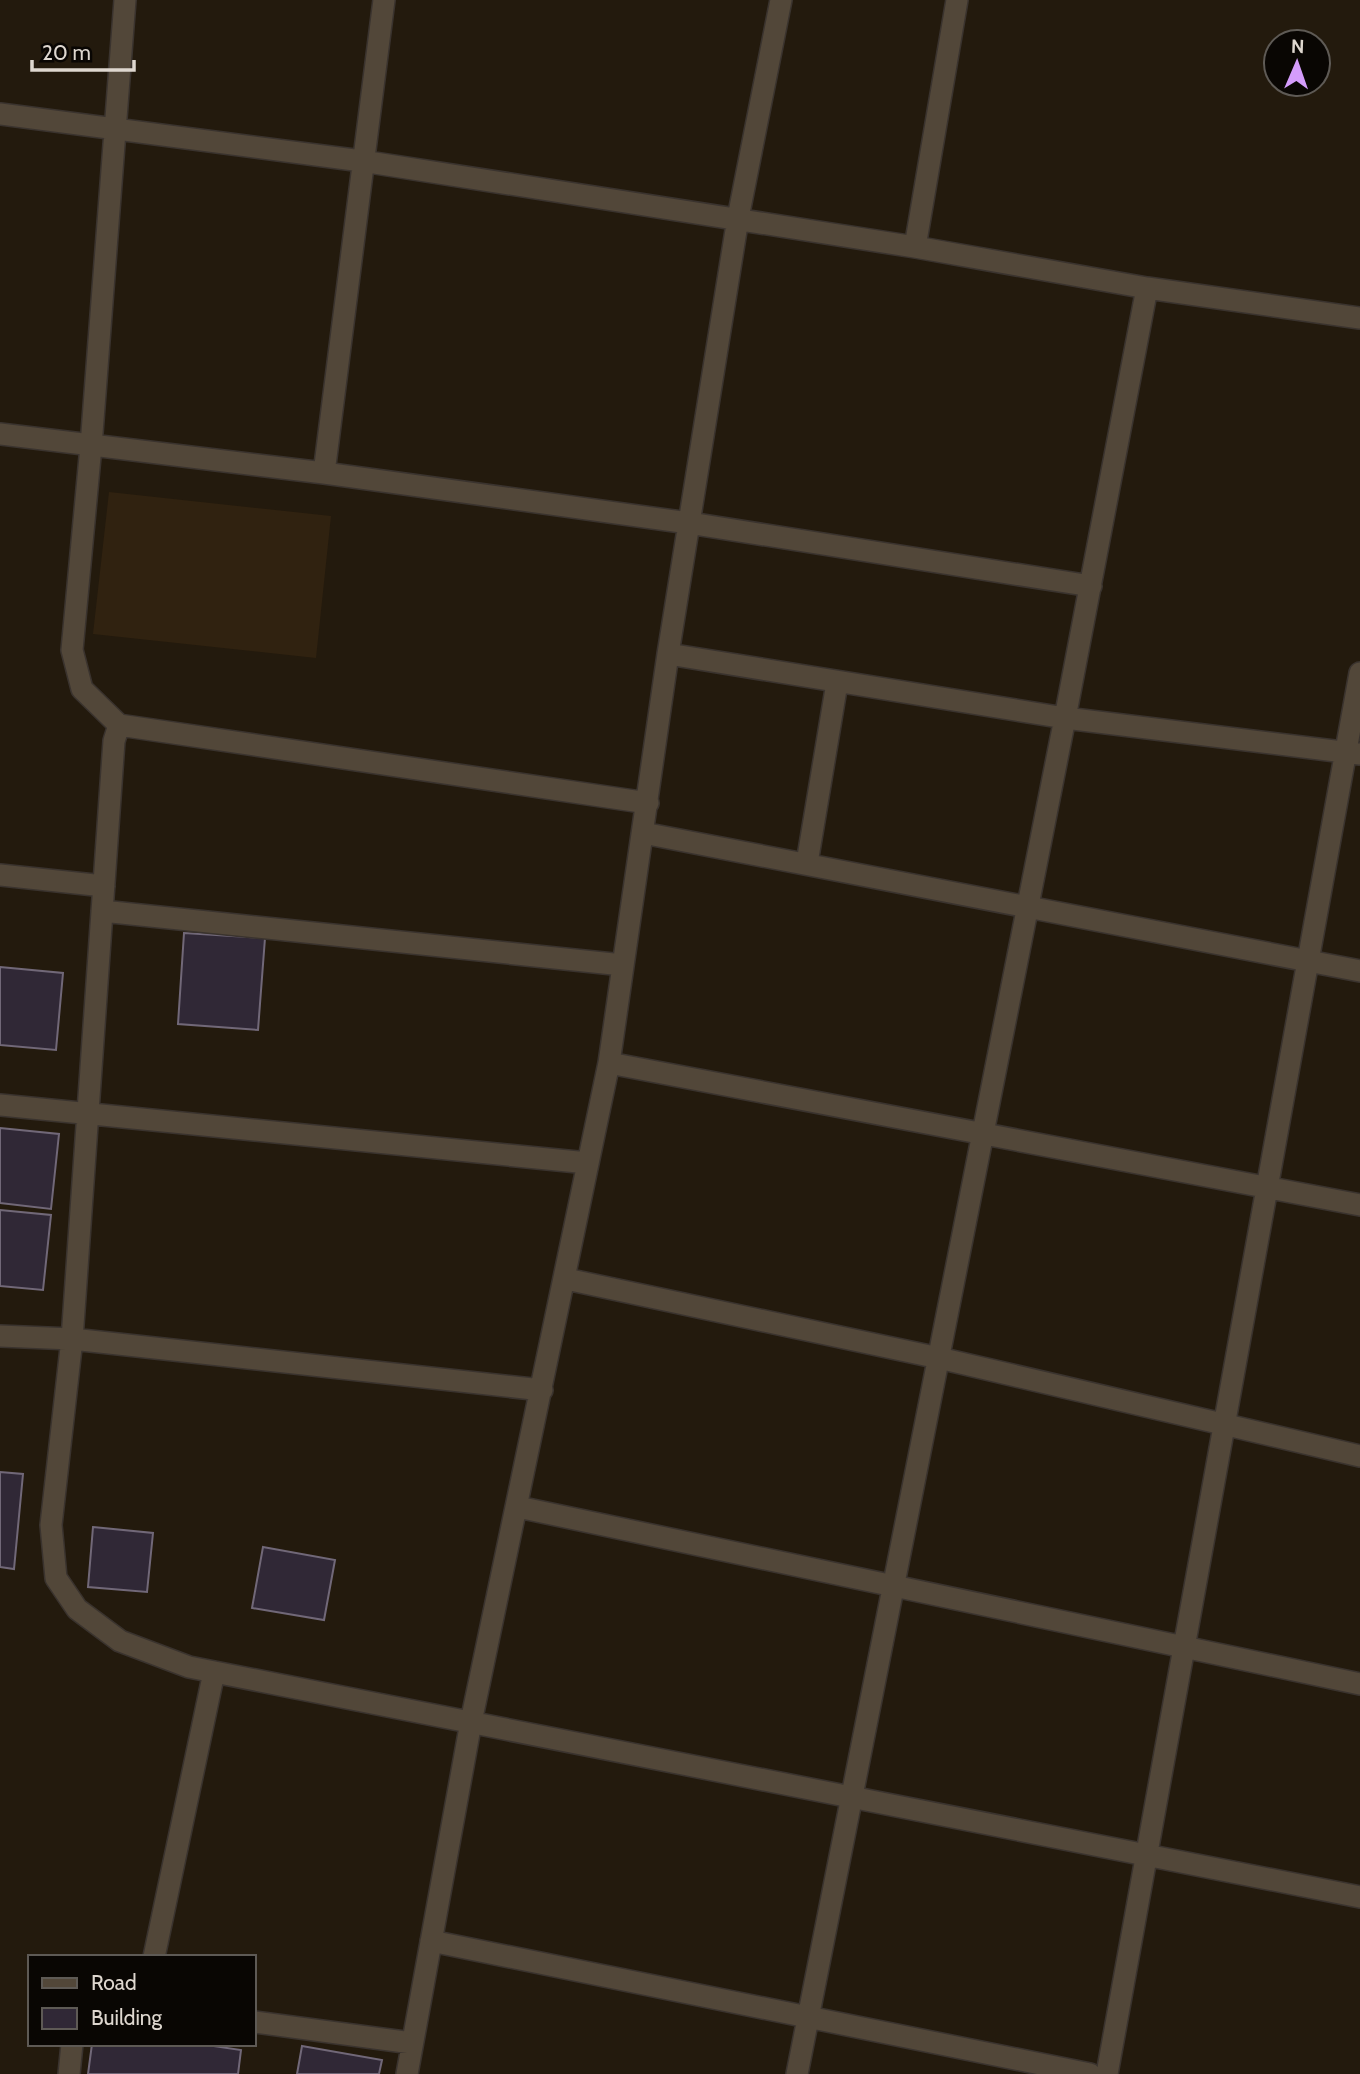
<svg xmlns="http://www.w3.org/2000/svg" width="1360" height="2074" viewBox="0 0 1360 2074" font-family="Cabin,sans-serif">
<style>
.built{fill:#302210}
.building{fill:#302836;stroke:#716878;stroke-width:2}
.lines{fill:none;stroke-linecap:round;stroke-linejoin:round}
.minor-casing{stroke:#3a332e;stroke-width:24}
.minor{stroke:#524739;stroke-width:21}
</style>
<rect width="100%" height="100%" fill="#231a0d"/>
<path class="built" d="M 109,492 L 331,516 L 316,658 L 93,634 Z"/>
<path class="building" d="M 184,933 L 265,938 L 258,1030 L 178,1024 Z
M 0,967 L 63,973 L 56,1050 L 0,1045 Z
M 0,1128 L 59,1134 L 51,1209 L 0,1203 Z
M 0,1210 L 51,1215 L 43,1290 L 0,1286 Z
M 0,1472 L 23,1474 L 14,1569 L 0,1567 Z
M 93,1527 L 153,1533 L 147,1592 L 88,1587 Z
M 263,1547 L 335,1560 L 324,1620 L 252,1608 Z
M 92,2044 L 200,2044 L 241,2050 L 238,2074 L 88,2074 Z
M 302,2046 L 382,2060 L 379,2074 L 297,2074 Z"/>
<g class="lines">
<g class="minor-casing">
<path id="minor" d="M 125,0 L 91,446 L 72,650 L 82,689 L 119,725 L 114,741 L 72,1339 L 51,1525 L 56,1578 L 77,1609 L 120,1641 L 189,1667 L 1360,1897
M 0,114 L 362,161 L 915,247 L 1147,288 L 1360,318
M 915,247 L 957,0
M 0,434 L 324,473 L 689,523 L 1091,586
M 324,473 L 384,0
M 668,654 L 1065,718 L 1360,754
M 119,725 L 648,803
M 643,833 L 1360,971
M 807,863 L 837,683
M 0,875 L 104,886
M 102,911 L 623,965
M 609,1063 L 1360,1205
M 0,1105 L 588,1163
M 566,1279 L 939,1358 L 1360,1456
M 0,1336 L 72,1339 L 542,1390
M 518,1507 L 1360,1684
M 431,1941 L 1090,2074
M 154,1957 L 214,1672
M 254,2022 L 412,2043
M 69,2074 L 72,2044
M 407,2074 L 471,1722 L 609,1063 L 668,654 L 738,218 L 781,0
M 797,2074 L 1065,718 L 1147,288
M 1107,2074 L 1360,673"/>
</g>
<use href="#minor" class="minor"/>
</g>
<rect x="28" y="1955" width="228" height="91" fill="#090603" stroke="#5e5a55" stroke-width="2"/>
<rect x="42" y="1978" width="35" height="10" fill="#524739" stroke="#5e5a55" stroke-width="2"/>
<text x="91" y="1990" font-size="21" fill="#ded7cf">Road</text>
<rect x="42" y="2008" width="35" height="21" fill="#302836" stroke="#5e5a55" stroke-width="2"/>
<text x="91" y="2025" font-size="21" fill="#ded7cf">Building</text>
<g transform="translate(1297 63) rotate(2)"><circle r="33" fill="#090603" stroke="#5e5a55" stroke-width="2"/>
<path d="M0-5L12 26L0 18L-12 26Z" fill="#d49cfb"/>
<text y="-10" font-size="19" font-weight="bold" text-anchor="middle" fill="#ded7cf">N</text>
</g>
<path d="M32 60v10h102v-10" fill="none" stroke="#ded7cf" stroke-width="3.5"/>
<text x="42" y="60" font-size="21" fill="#ded7cf" stroke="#090603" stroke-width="5" paint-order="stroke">20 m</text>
</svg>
